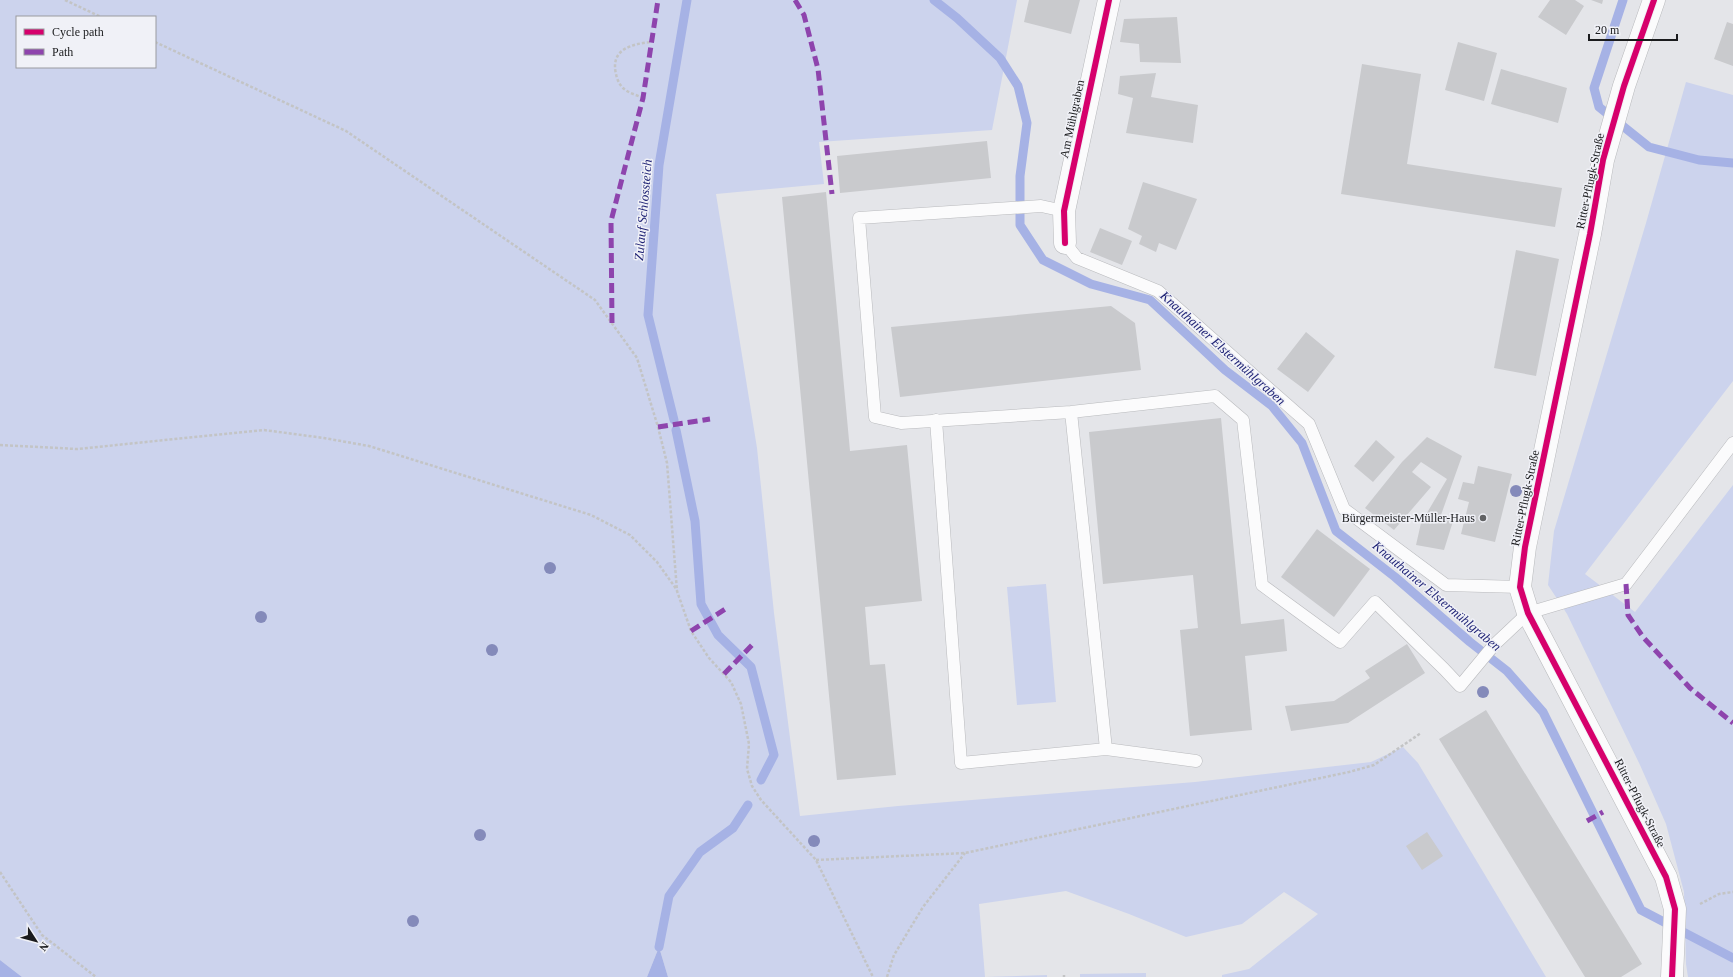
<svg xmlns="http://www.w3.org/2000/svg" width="1733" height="977" viewBox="0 0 1733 977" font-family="'Times New Roman',serif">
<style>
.green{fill:#ccd3ed;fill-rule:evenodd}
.water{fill:#a6b2e5}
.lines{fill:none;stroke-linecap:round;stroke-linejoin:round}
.stream{stroke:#a6b2e5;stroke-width:9}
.building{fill:#c9cacd}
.service-casing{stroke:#b9babd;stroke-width:13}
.minor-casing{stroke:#b9babd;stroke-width:23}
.path{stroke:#c3c4c5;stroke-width:2.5;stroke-dasharray:3 2;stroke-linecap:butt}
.service{stroke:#fbfbfc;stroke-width:12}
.minor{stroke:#fbfbfc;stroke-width:22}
.quiet{stroke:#8e44ad;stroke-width:5;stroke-dasharray:10 5;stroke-linecap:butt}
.cycleway-casing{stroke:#f0f1f7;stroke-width:8}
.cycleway{stroke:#d6006c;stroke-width:6}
.tree{fill:#848aba}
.poi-dot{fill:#616264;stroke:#f0f1f7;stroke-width:1.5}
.labels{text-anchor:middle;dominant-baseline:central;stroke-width:3;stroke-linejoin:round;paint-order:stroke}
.street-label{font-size:12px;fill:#1a1b1d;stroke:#f0f1f7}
.poi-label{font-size:12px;fill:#1a1b1d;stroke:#f0f1f7;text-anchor:end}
.water-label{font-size:13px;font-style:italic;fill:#202476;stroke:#f0f1f7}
</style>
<rect width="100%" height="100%" fill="#e4e5e9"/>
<path class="green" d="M 0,0 L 1017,0 L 992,130 L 819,142 L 824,184 L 716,194 L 757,448 L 774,613 L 800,816 L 898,806 L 1195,782 L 1371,762 L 1403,747 L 1418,763 L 1546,977 L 1222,977 L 1222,975 L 1249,969 L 1318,914 L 1284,892 L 1242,924 L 1186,937 L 1129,914 L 1066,891 L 979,904 L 985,977 L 668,977 L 659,947 L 647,977 L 22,977 L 0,960 ZM 17,17 L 155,17 L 155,67 L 17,67 Z
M 1686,82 L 1733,95 L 1733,381 L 1585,574 L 1635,612 L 1733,485 L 1733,977 L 1688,977 L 1686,964 L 1684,892 L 1666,824 L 1640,765 L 1567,614 L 1548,585 L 1554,531 L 1646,223 Z
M 1046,584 L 1056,702 L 1017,705 L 1007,587 Z
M 1146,973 L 1146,977 L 1080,977 L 1080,974 Z
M 1047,975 L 1047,977 L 985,977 Z"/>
<path class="water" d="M 659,947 L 668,977 L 647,977 Z
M 0,960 L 22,977 L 0,977 Z"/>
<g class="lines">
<path class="stream" d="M 934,0 L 957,18 L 1000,58 L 1018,86 L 1027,123 L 1020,176 L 1020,225 L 1043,260 L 1091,284 L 1150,300 L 1225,370 L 1272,406 L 1302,443 L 1336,531 L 1395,577 L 1470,642 L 1507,671 L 1543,712 L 1641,910 L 1733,958
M 1623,0 L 1594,88 L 1599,107 L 1649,147 L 1699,160 L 1733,163
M 674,420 L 648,315 L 659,165 L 687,0
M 676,430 L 695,521 L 701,604 L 718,635 L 751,667 L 774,755 L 761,780
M 659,947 L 669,896 L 700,852 L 733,828 L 748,805"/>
</g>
<path class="building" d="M 1029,0 L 1080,0 L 1071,34 L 1024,22 Z
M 1550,0 L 1575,0 L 1584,6 L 1566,35 L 1538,17 Z
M 1591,0 L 1603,0 L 1602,4 Z
M 1177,17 L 1181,63 L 1140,62 L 1139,44 L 1120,42 L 1124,19 Z
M 1727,22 L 1733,24 L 1733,66 L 1714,59 Z
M 1458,42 L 1497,53 L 1484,101 L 1445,90 Z
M 1362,64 L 1421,74 L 1407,164 L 1562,188 L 1555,227 L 1341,194 Z
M 1501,69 L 1567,88 L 1558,123 L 1491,104 Z
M 1156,73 L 1151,97 L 1198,105 L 1193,143 L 1126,133 L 1133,98 L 1118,94 L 1120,76 Z
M 987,141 L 991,178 L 840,193 L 837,156 Z
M 1143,182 L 1197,199 L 1176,250 L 1159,243 L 1156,252 L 1139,244 L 1142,236 L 1128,229 Z
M 826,192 L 850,451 L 907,445 L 922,601 L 865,607 L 870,665 L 885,664 L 896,775 L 837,780 L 782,197 Z
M 1100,228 L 1132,241 L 1122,265 L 1090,252 Z
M 1516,250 L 1559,259 L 1536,376 L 1494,368 Z
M 1111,306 L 1135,323 L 1141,370 L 900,397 L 891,327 Z
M 1306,332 L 1335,356 L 1308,392 L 1277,369 Z
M 1221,418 L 1241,624 L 1284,619 L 1287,651 L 1245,656 L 1252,730 L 1190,736 L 1180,630 L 1198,628 L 1193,575 L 1103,584 L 1089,432 Z
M 1427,437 L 1462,456 L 1441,515 L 1454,518 L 1444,550 L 1416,545 L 1421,523 L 1447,479 L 1421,462 L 1412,472 L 1431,487 L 1394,530 L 1365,508 L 1402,462 Z
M 1376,440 L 1395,457 L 1373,482 L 1354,466 Z
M 1478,466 L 1512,474 L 1495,542 L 1461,534 L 1469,502 L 1458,499 L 1463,482 L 1474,484 Z
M 1317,529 L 1370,569 L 1334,617 L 1281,577 Z
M 1407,644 L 1425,673 L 1348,723 L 1291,731 L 1285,706 L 1334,701 L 1370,678 L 1365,671 Z
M 1486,710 L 1642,964 L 1621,977 L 1585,977 L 1439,739 Z
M 1427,832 L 1443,856 L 1422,870 L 1406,846 Z"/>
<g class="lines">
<g class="service-casing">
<path id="service" d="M 1064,211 L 1041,206 L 859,218 L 875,417 L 901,423 L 1071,412 L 1215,396 L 1243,420 L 1262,585 L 1340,642 L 1375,602 L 1444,669 L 1460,686 L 1494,645 L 1528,613 L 1626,584 L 1733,443
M 1065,243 L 1077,258 L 1158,291 L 1309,424 L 1344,509 L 1446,585 L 1520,587
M 1071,412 L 1106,749 L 1196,761
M 936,420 L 961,763 L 1106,749"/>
</g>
<g class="minor-casing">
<path id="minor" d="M 1654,0 L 1624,86 L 1603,160 L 1590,234 L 1525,547 L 1520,587 L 1528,613 L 1666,877 L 1675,909 L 1672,977
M 1065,243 L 1064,211 L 1109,0"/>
</g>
<path class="path" d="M 65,0 L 101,17
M 155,42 L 346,131 L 595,300 L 637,358 L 658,427 L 667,463 L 677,591 L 691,631 L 709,658 L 731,682 L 741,704 L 749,744 L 747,769 L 752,786 L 761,800 L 816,860 L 873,977
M 643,98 C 637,95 628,93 623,88 C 619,84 617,79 616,74 C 610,49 632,44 651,42
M 0,445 L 77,449 L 264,430 L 324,438 L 369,446 L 591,515 L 630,535 L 657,562 L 677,590
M 816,860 L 965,853 L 1349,772 L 1374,765 L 1421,733
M 0,872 L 42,935 L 96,977
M 1700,904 L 1719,894 L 1733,892
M 1064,975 L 1064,977
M 887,977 L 894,955 L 923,907 L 965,853"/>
<use href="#service" class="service"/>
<use href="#minor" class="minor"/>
<path class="quiet" d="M 795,0 L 804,15 L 818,69 L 832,194
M 612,323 L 611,221 L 643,98 L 658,0
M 658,427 L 710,419
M 1626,584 L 1628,615 L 1643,637 L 1690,688 L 1733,723
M 691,631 L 727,608
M 724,674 L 752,645
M 1587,821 L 1603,812"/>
<g class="cycleway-casing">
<path id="cycleway" d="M 1654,0 L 1624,86 L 1603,160 L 1590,234 L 1525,547 L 1520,587 L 1528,613 L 1666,877 L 1675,909 L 1672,977
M 1065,243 L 1064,211 L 1109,0"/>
</g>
<use href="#cycleway" class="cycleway"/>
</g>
<g class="tree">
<circle cx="1516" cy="491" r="6"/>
<circle cx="550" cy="568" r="6"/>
<circle cx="261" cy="617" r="6"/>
<circle cx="492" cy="650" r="6"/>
<circle cx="1483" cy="692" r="6"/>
<circle cx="480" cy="835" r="6"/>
<circle cx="814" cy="841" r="6"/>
<circle cx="413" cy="921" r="6"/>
</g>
<circle class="poi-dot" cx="1483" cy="518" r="4"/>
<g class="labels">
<g class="street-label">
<text transform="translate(1072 119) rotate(-78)">Am Mühlgraben</text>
<text transform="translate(1590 181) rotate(-78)">Ritter-Pflugk-Straße</text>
<text transform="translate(1525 498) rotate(-78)">Ritter-Pflugk-Straße</text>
<text transform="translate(1640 803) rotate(63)">Ritter-Pflugk-Straße</text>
</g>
<g class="poi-label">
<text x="1475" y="518">Bürgermeister-Müller-Haus</text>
</g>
<g class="water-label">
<text transform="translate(643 210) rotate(-85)">Zulauf Schlossteich</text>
<text transform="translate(1223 348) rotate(42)">Knauthainer Elstermühlgraben</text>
<text transform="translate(1437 596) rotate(40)">Knauthainer Elstermühlgraben</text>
</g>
</g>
<rect x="16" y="16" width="140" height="52" fill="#f0f1f7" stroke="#9a9ba0"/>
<rect x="24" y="29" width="20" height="6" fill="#d6006c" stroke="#9a9ba0"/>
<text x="52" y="36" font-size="12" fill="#1a1b1d">Cycle path</text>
<rect x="24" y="49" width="20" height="6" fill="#8e44ad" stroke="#9a9ba0"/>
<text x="52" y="56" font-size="12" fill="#1a1b1d">Path</text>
<g transform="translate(36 941) rotate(126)" stroke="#f0f1f7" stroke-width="3" paint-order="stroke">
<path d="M0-3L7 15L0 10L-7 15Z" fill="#1a1b1d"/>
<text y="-6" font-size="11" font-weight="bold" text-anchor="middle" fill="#1a1b1d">N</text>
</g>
<path d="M1589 34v6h88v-6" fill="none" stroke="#1a1b1d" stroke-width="2"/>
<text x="1595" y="34" font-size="12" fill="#1a1b1d" stroke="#f0f1f7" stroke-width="3" paint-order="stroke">20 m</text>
</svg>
